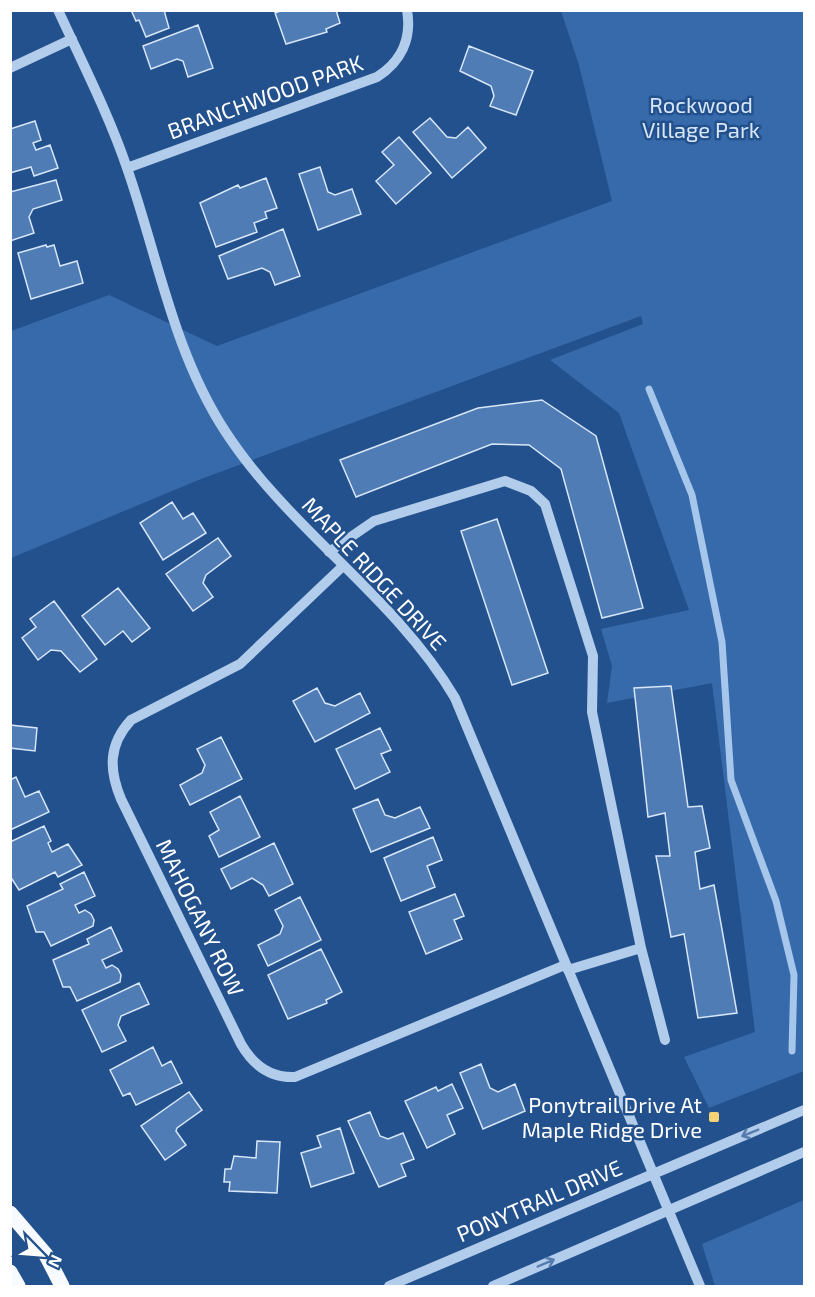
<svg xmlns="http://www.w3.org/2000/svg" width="815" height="1297" viewBox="0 0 815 1297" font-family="'Exo 2',sans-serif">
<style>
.green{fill:#376aaa}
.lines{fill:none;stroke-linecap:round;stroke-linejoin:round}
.stream{stroke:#a6c6ec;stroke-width:7}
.building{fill:#507cb6;stroke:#d7e6f8;stroke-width:1.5}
.minor{stroke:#b2cceb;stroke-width:10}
.major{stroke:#f7fafe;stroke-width:15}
.oneway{stroke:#557cae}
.poi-dot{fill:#f6d275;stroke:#23518d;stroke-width:2}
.labels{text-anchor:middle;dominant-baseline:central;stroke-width:5;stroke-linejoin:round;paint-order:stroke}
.street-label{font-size:22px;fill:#fff;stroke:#23518d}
.park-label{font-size:22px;fill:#d7e6f8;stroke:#23518d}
.poi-label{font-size:22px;fill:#fff;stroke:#23518d;text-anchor:end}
</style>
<rect width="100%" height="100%" fill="#23518d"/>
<path class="green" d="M 561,11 L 804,11 L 804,1071 L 709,1108 L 684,1057 L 755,1032 L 712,683 L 607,703 L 612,666 L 601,629 L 689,610 L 619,413 L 550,360 L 643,324 L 641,316 L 201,479 L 11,558 L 11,331 L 109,295 L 217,346 L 612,201 L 579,65 Z
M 804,1200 L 804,1286 L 715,1286 L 702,1244 Z"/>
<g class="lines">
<path class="stream" d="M 649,389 L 692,495 L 722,642 L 731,780 L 776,901 L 794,975 L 792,1051"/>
</g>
<path class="building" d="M 131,10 L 164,10 L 169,28 L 146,37 L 139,20 L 136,21 Z
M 283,10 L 336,10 L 340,23 L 326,29 L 327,32 L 286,44 L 275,13 Z
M 198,25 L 213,68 L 188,77 L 183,61 L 177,59 L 151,69 L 143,46 Z
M 469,46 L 533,71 L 516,115 L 490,106 L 494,96 L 491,86 L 460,71 Z
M 430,118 L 447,137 L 456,138 L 468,127 L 486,148 L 452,178 L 413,132 Z
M 35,121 L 41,140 L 33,143 L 36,150 L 50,145 L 58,168 L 34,176 L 31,167 L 10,173 L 10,129 Z
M 399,137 L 431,173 L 396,204 L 376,181 L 394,165 L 382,152 Z
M 320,167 L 328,192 L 335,195 L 352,189 L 361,214 L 318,230 L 299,174 Z
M 266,178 L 277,208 L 265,212 L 267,218 L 254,223 L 257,232 L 216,247 L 200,203 L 238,185 L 240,188 Z
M 56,180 L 62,200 L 33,209 L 29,217 L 34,233 L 10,241 L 10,192 Z
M 283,229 L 300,276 L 275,285 L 270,272 L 262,268 L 228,279 L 219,256 Z
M 46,245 L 47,247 L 54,245 L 60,266 L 77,261 L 83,283 L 31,299 L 18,253 Z
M 542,400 L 596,436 L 643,608 L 602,618 L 561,469 L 529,445 L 492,444 L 356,497 L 340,460 L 478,408 Z
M 172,502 L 183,519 L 193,513 L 206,533 L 163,560 L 140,523 Z
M 497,519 L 548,673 L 512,685 L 461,531 Z
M 218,538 L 231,556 L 206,575 L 203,583 L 213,597 L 193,611 L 166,574 Z
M 118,588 L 150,628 L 132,642 L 123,631 L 105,645 L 82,616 Z
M 54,601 L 97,659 L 80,672 L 61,651 L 51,650 L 38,660 L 22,638 L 36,627 L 30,619 Z
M 671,686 L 688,807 L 702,806 L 710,848 L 695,852 L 700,889 L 714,885 L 737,1013 L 698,1018 L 684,934 L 671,937 L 656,856 L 670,856 L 665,813 L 648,817 L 634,688 Z
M 317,688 L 325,703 L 335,706 L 360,693 L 370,713 L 315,742 L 293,701 Z
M 10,725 L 37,728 L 35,751 L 10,748 Z
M 380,728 L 391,750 L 381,754 L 390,772 L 355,789 L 336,749 Z
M 221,737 L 242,779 L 190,805 L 180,785 L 202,773 L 205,765 L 197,749 Z
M 16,777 L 25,797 L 39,791 L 49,812 L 10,830 L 10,780 Z
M 240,796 L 260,837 L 219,857 L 209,836 L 219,830 L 210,812 Z
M 378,799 L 385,815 L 395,818 L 420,807 L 430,828 L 371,852 L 353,809 Z
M 44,826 L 51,841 L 48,843 L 52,852 L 68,844 L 82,865 L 58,877 L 55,872 L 19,890 L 10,876 L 10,842 Z
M 433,837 L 442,860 L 427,866 L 435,887 L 401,901 L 384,858 Z
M 274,843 L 293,884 L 269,896 L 263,885 L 252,878 L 231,889 L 221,869 Z
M 84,872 L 95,896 L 75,905 L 79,913 L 85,910 L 91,914 L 94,920 L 93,926 L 51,946 L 44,932 L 36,932 L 27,906 L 63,889 L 60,884 Z
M 455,894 L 464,916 L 454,920 L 462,939 L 426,954 L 409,912 Z
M 300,897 L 321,940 L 268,966 L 258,945 L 280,934 L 283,926 L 275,910 Z
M 111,927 L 122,951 L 102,960 L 106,968 L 112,965 L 118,969 L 121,975 L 120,982 L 77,1001 L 70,987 L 63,987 L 53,960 L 89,944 L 87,939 Z
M 321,949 L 342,992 L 326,1000 L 327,1003 L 288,1019 L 268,975 Z
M 139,983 L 149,1004 L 121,1016 L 118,1025 L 126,1041 L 102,1052 L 82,1010 Z
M 153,1047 L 162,1066 L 171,1061 L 182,1083 L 136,1105 L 130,1093 L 123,1096 L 110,1070 Z
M 481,1064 L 490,1088 L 498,1092 L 515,1084 L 525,1111 L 483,1129 L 460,1073 Z
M 452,1084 L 463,1108 L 447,1115 L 455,1134 L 427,1148 L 405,1101 L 436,1087 L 438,1091 Z
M 189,1092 L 202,1110 L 177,1128 L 176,1131 L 186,1145 L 165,1160 L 141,1126 Z
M 370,1112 L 380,1136 L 388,1139 L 403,1133 L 414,1159 L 401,1164 L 406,1176 L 379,1187 L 348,1121 Z
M 340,1128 L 354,1173 L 311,1187 L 301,1153 L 321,1147 L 317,1136 Z
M 257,1141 L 280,1142 L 277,1193 L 229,1191 L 230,1182 L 224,1182 L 225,1169 L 231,1169 L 234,1156 L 256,1158 Z"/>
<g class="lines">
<path class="minor" d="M 58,10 C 82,62 109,115 127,168 C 158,257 173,351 225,431 C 289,530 395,596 455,698 L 700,1286
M 10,68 L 72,39
M 127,168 L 377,77 C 401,62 412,39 407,10
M 329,552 L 374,521 L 505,481 L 531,491 L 545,504 L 593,656 L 592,712 L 641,948 L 665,1040
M 343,566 L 240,664 L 131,720 C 108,745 109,770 121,799 L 241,1044 C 253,1065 270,1078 295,1077 L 565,965
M 568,970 L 641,948
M 389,1286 L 804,1110
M 493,1286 L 804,1152"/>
<path class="major" d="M 10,1213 L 46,1255 L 62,1286
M 10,1272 L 18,1286"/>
</g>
<defs><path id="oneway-shaft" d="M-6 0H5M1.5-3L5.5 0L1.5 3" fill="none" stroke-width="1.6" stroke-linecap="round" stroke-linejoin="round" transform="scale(1.5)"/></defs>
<g class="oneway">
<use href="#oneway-shaft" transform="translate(750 1133) rotate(158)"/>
<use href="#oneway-shaft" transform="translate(546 1263) rotate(-23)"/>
</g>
<rect class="poi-dot" x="708" y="1111" width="12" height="12" rx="3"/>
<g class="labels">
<g class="street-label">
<text transform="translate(265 96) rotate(-20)">BRANCHWOOD PARK</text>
<text transform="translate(375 573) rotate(47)">MAPLE RIDGE DRIVE</text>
<text transform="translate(201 917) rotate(64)">MAHOGANY ROW</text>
<text transform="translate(539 1200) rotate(-23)">PONYTRAIL DRIVE</text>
</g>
<g class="park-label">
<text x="701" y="104">Rockwood<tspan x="701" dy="25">Village Park</tspan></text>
</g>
<g class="poi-label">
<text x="702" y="1104">Ponytrail Drive At<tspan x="702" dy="25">Maple Ridge Drive</tspan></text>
</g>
</g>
<rect width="815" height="1297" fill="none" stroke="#ffffff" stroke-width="24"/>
<g transform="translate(42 1255) rotate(115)" stroke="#23518d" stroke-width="4.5" paint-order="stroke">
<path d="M0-4.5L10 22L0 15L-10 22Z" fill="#ffffff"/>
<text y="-9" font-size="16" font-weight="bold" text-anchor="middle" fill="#ffffff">N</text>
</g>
</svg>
